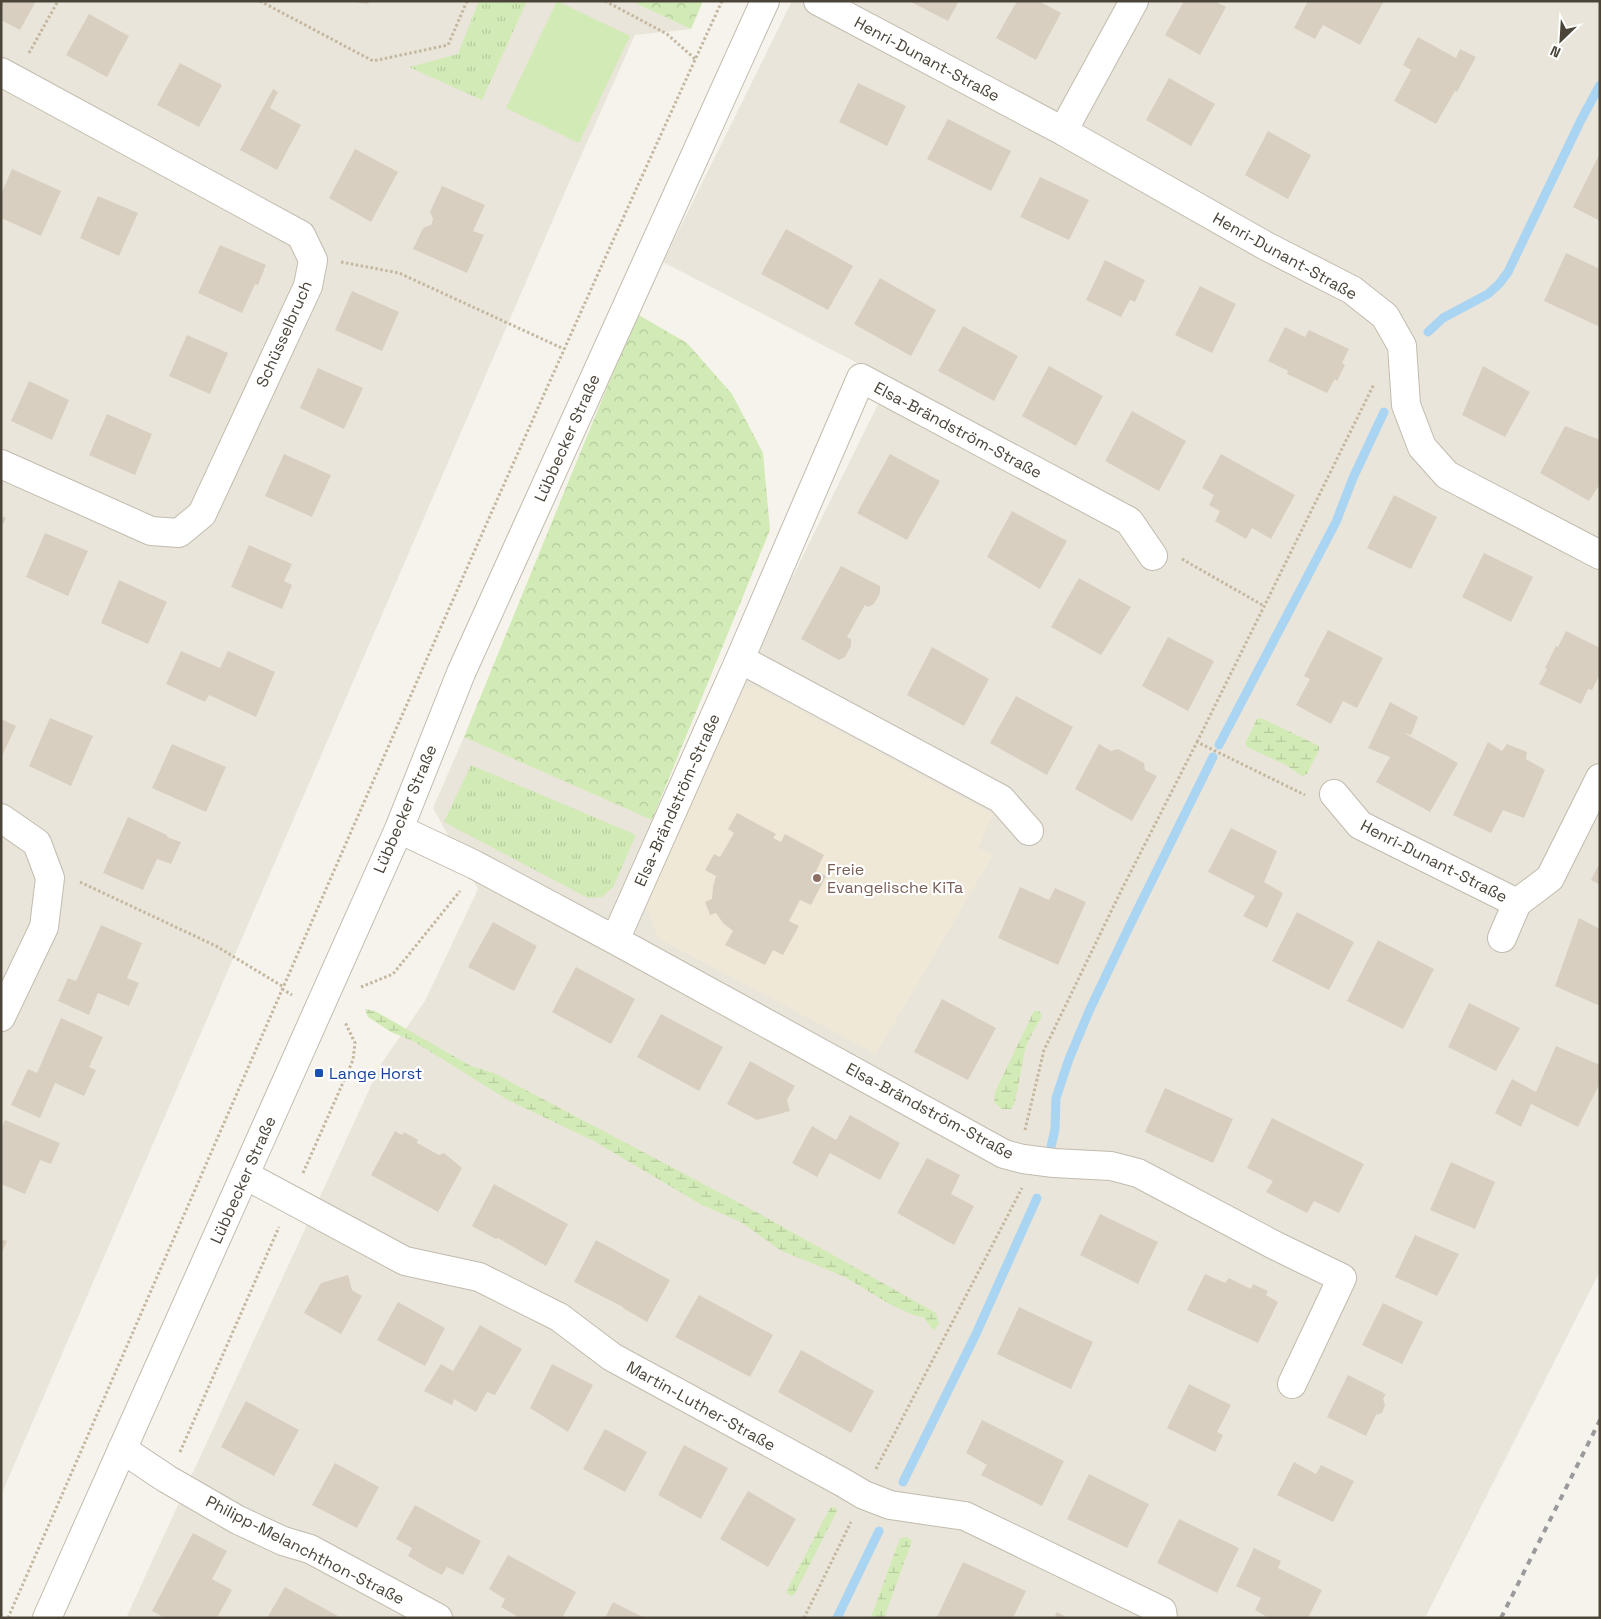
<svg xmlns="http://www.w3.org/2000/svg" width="1601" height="1619" viewBox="0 0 1601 1619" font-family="'Space Grotesk',sans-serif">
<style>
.residential{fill:#eae5da}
.education{fill:#efe8d6}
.grass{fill:#d2eab5}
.forest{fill:url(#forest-crowns)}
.wetland{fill:url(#wetland-marsh)}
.park{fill:url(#park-tufts)}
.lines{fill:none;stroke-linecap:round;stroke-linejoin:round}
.stream{stroke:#a9d4f2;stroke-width:9}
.building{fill:#d8cfc1}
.street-casing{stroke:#c2bbae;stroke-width:30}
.path{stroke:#c4b79f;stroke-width:3;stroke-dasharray:2.5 2.5;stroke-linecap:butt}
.street{stroke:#fff;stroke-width:28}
.rail{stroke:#9a9a9a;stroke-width:4;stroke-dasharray:6 6;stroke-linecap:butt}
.education-dot{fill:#8d6e63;stroke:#fff;stroke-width:2}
.transit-dot{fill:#1a4fb4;stroke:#fff;stroke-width:2}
.labels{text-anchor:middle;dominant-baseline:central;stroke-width:4.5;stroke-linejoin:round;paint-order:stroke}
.street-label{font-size:16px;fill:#4b4439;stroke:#fff}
.education-label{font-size:16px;fill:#785e54;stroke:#fff;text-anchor:start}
.transit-label{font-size:16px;fill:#164399;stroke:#fff;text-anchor:start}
</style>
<defs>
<pattern id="forest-crowns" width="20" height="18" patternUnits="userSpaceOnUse" patternTransform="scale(1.25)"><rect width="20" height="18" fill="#d2eab5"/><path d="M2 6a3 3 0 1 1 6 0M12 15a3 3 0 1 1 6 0" fill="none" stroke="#b6ca9c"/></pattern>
<pattern id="wetland-marsh" width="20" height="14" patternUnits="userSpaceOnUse" patternTransform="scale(1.25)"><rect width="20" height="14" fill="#d2eab5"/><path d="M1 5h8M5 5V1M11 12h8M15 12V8" fill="none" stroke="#b6ca9c"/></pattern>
<pattern id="park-tufts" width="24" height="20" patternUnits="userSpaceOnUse" patternTransform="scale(1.25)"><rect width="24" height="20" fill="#d2eab5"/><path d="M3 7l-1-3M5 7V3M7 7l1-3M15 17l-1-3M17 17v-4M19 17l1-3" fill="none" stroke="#b6ca9c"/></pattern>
</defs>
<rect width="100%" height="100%" fill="#f6f3ec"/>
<path class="residential" d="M 1,1 L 631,1 L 691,29 L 635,35 L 568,185 L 1,1495 Z
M 792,1 L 1600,1 L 1600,1271 L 1425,1618 L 126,1618 L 381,1064 L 425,1001 L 478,889 L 433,808 L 464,737 L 675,829 L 737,689 L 890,380 L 663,262 Z"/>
<path class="education" d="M 755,686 L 993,814 L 978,848 L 993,855 L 876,1054 L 658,938 L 644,901 L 737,689 Z"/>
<path class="grass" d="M 557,1 L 630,36 L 579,143 L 506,108 Z"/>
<path class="forest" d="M 631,1 L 703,1 L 691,29 Z
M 637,314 L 687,343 L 732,394 L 763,453 L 770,530 L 652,820 L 464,737 Z"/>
<path class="wetland" d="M 1261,718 L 1319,746 L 1319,750 L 1307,774 L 1302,776 L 1286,765 L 1247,747 L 1245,743 L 1257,719 Z
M 365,1009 L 375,1011 L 471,1066 L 494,1073 L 760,1214 L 936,1313 L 939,1323 L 934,1331 L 923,1317 L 913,1315 L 886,1302 L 845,1277 L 780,1250 L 741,1222 L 702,1205 L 594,1141 L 508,1100 L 413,1041 L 391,1032 L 368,1017 Z
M 1034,1011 L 1039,1011 L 1042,1016 L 1027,1043 L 1024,1055 L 1015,1102 L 1011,1109 L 1002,1109 L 994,1102 L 995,1092 Z
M 835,1507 L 837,1511 L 794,1595 L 790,1596 L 786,1592 L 830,1508 Z
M 907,1537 L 912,1541 L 884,1618 L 872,1618 L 871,1617 L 900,1538 Z"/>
<path class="park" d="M 479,1 L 527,1 L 482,100 L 409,67 L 458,54 Z
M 471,765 L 636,835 L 613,887 L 602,897 L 588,898 L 444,822 Z"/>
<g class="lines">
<path class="stream" d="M 1428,332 L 1443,318 L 1488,294 L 1499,284 L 1508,272 L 1530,226 L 1581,120 L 1600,85
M 1219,745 L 1336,522 L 1353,478 L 1384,412
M 1051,1147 L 1055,1129 L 1056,1098 L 1069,1059 L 1090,1009 L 1130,925 L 1213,757
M 903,1482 L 976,1334 L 1037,1198
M 837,1618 L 879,1531"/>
</g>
<path class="building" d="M 1,1 L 36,1 L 20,30 L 1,20 Z
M 355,1 L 370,1 L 368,4 L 359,3 Z
M 909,1 L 959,1 L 948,21 Z
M 1017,1 L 1039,1 L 1061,13 L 1036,60 L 996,38 Z
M 1184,1 L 1215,1 L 1226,7 L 1200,55 L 1165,35 Z
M 1308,1 L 1334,2 L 1384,1 L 1360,45 L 1323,25 L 1315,39 L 1294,28 Z
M 89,14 L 129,36 L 107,77 L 66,55 Z
M 1418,37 L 1456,58 L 1460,49 L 1476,57 L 1457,92 L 1455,91 L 1436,124 L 1394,101 L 1411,70 L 1403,65 Z
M 180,63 L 222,85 L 199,127 L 157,105 Z
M 1169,78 L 1215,104 L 1191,146 L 1146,120 Z
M 858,83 L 906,106 L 887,146 L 839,122 Z
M 273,89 L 278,92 L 270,108 L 301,125 L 277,170 L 240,150 Z
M 948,119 L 1011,151 L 991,191 L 927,159 Z
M 1268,131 L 1311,155 L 1288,199 L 1245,175 Z
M 355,149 L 398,172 L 371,222 L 329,198 Z
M 1600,153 L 1600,221 L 1573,207 Z
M 12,169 L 61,191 L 41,236 L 1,218 L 1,194 Z
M 1040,177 L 1089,200 L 1069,240 L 1020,217 Z
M 442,186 L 485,205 L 473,231 L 484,235 L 467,273 L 413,249 L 423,228 L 431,225 L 433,219 L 430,212 Z
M 98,196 L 138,213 L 119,256 L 80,238 Z
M 786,229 L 853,266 L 828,310 L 761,274 Z
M 220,245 L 266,265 L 258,285 L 255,284 L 242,313 L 198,293 Z
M 1566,253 L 1600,269 L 1600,327 L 1544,301 Z
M 1105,260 L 1145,280 L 1135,302 L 1130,300 L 1121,317 L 1086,300 Z
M 880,278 L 936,310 L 911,356 L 854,324 Z
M 1200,286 L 1236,304 L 1212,353 L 1175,335 Z
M 352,291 L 399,312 L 382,351 L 335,330 Z
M 963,326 L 1018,356 L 994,401 L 938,371 Z
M 1285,327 L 1305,337 L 1309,330 L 1349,349 L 1342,363 L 1345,365 L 1337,381 L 1335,379 L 1327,393 L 1287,374 L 1288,371 L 1268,361 Z
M 187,335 L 228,353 L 210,394 L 169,376 Z
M 1049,366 L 1103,396 L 1076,446 L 1022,416 Z
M 1483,366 L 1530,392 L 1505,437 L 1462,415 Z
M 318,368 L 363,388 L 344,429 L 300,408 Z
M 29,381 L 69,400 L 52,440 L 11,421 Z
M 1132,411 L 1186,441 L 1159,491 L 1105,461 Z
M 107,414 L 152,434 L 135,475 L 89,455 Z
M 1565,426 L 1600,440 L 1600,484 L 1589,501 L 1540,473 Z
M 284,454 L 331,475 L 312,517 L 265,496 Z
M 890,454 L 940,481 L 907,540 L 857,513 Z
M 1221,454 L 1295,495 L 1271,539 L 1252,528 L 1246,539 L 1215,521 L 1220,511 L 1209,505 L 1214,495 L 1202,488 Z
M 1394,495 L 1437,517 L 1411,569 L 1367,548 Z
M 1012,511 L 1067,541 L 1040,589 L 987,557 Z
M 1,516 L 6,518 L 1,528 Z
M 45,533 L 88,551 L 68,596 L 26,577 Z
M 249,545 L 292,564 L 284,581 L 292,585 L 282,609 L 231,587 Z
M 1484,553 L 1533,577 L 1511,622 L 1462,597 Z
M 841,566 L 880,586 L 880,593 L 874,604 L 868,607 L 865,605 L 847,637 L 851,639 L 851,646 L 845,657 L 839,660 L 801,639 Z
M 1079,578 L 1131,607 L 1101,655 L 1051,627 Z
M 119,580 L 167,602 L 148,644 L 101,623 Z
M 1328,630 L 1383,658 L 1357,708 L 1343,701 L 1331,724 L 1296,705 L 1310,679 L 1304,676 Z
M 1566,631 L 1600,648 L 1600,674 L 1592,690 L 1588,689 L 1581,704 L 1539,684 L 1547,669 L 1545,668 L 1556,646 L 1558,647 Z
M 1168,637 L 1214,661 L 1188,711 L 1142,686 Z
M 932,647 L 989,679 L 964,726 L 907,695 Z
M 181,651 L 220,668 L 228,651 L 275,672 L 256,717 L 209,695 L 205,702 L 166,684 Z
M 1016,696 L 1073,727 L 1047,775 L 990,743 Z
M 1390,702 L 1418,717 L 1411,735 L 1404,733 L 1458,763 L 1430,812 L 1376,782 L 1390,757 L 1368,748 Z
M 50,718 L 93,736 L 71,786 L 29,766 Z
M 1,719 L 16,726 L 1,758 Z
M 1488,742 L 1502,751 L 1507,744 L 1527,752 L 1526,759 L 1545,770 L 1524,818 L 1503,810 L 1491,833 L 1453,815 Z
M 172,744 L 226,767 L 206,812 L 152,788 Z
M 1099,744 L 1111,751 L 1118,749 L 1144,763 L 1145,770 L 1157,776 L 1132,821 L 1075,789 Z
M 737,813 L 776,834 L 773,838 L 781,842 L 785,834 L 824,855 L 816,871 L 826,876 L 811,905 L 800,900 L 789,921 L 799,926 L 783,955 L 773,950 L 765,965 L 725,945 L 733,931 L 723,923 L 716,913 L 710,915 L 705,902 L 712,899 L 713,887 L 716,876 L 705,870 L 714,854 L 720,857 L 734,833 L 728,829 Z
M 128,817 L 167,835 L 167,837 L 181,842 L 171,864 L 157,859 L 143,890 L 103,873 Z
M 1231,828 L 1277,851 L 1264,882 L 1283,893 L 1267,928 L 1243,916 L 1255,896 L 1208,872 Z
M 1600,862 L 1600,885 L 1591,880 Z
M 1020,887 L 1049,900 L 1055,888 L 1086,902 L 1058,965 L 998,938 Z
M 1297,912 L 1354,942 L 1329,990 L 1272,961 Z
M 1579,918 L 1600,929 L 1600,1006 L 1555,986 Z
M 493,922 L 537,946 L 514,991 L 468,967 Z
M 101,925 L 142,943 L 127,978 L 139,983 L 129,1006 L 98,993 L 89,1015 L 58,1001 L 68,978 L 76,981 Z
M 1378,940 L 1434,969 L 1403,1029 L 1347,1001 Z
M 576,967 L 635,999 L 611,1044 L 552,1012 Z
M 942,999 L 996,1028 L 968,1080 L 914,1052 Z
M 1469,1003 L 1520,1028 L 1496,1071 L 1448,1047 Z
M 661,1014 L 723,1047 L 699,1091 L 637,1057 Z
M 61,1018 L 103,1037 L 89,1067 L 96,1070 L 84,1096 L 55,1083 L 40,1118 L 11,1105 L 28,1069 L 37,1073 Z
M 1556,1046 L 1600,1065 L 1600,1083 L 1578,1127 L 1531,1104 L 1521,1127 L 1495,1113 L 1512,1079 L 1536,1092 Z
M 750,1061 L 795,1086 L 787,1100 L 790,1111 L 757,1120 L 727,1104 Z
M 1165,1088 L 1233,1119 L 1213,1163 L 1145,1132 Z
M 850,1115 L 900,1143 L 880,1180 L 830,1153 L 817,1177 L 792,1163 L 812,1126 L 836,1140 Z
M 1272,1118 L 1364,1164 L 1339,1213 L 1314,1201 L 1307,1213 L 1266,1192 L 1273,1181 L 1247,1168 Z
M 5,1120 L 60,1143 L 51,1164 L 40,1160 L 25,1194 L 1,1184 L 1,1129 Z
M 395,1131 L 402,1135 L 404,1132 L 418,1140 L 417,1143 L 439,1155 L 444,1153 L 462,1168 L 438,1212 L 371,1175 Z
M 927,1158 L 960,1175 L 951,1194 L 974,1206 L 954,1245 L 897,1213 Z
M 1451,1162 L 1495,1182 L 1475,1229 L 1430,1210 Z
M 494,1184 L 568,1224 L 546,1266 L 498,1238 L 496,1239 L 472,1226 Z
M 1100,1214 L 1158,1242 L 1138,1284 L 1080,1255 Z
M 1415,1235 L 1459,1254 L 1437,1296 L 1395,1277 Z
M 1,1239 L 7,1241 L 1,1254 Z
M 596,1240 L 670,1280 L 647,1322 L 623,1308 L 623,1307 L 574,1282 Z
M 1205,1274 L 1225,1283 L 1229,1278 L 1251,1289 L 1253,1284 L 1268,1291 L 1266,1295 L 1278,1302 L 1258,1343 L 1187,1310 Z
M 348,1275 L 352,1290 L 362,1296 L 341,1334 L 304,1313 L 321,1283 Z
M 699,1295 L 773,1335 L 750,1377 L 675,1337 Z
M 398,1302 L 445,1328 L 425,1366 L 377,1340 Z
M 1383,1303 L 1423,1322 L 1402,1364 L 1362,1345 Z
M 1019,1307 L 1093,1342 L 1071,1389 L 997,1354 Z
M 480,1325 L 522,1349 L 495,1395 L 487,1392 L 476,1412 L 454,1399 L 452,1405 L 424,1391 L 441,1364 L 453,1371 Z
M 801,1350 L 874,1391 L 851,1433 L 778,1392 Z
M 552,1364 L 593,1385 L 568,1432 L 530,1408 Z
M 1348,1375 L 1386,1394 L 1383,1399 L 1385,1405 L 1382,1413 L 1376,1415 L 1366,1436 L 1327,1417 Z
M 1189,1384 L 1231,1405 L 1217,1432 L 1223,1435 L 1215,1452 L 1167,1428 Z
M 246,1401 L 299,1430 L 274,1476 L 221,1447 Z
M 982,1420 L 1064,1461 L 1042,1506 L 981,1475 L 987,1465 L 966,1453 Z
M 605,1429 L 647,1452 L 625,1492 L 583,1469 Z
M 684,1445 L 728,1468 L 701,1519 L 658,1495 Z
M 1294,1462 L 1316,1474 L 1321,1465 L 1354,1481 L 1333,1522 L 1277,1495 Z
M 335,1463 L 379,1487 L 357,1528 L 312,1505 Z
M 1089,1474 L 1149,1504 L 1127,1548 L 1067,1519 Z
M 748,1491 L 796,1519 L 768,1567 L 720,1539 Z
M 415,1505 L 481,1541 L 463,1575 L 447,1567 L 442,1575 L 425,1566 L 408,1556 L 412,1548 L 396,1539 Z
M 1179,1519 L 1239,1548 L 1217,1593 L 1157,1563 Z
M 193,1533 L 227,1551 L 212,1579 L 232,1590 L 217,1618 L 165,1618 L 152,1611 Z
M 1254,1548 L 1281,1561 L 1278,1568 L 1322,1590 L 1308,1618 L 1269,1618 L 1255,1610 L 1261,1598 L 1236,1586 Z
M 508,1555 L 576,1592 L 562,1618 L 520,1618 L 501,1607 L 505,1599 L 489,1589 Z
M 963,1562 L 1026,1591 L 1013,1618 L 937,1617 Z
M 285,1587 L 338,1616 L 337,1618 L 267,1618 Z
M 613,1602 L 645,1618 L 605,1618 Z
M 1057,1612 L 1068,1618 L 1054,1618 Z"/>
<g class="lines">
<g class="street-casing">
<path id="street" d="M 818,1 L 1063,131 L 1266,246 L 1352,290 L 1385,316 L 1402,346 L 1406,405 L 1422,447 L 1447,475 L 1600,555
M 1,72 L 301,235 L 313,260 L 308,286 L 202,514 L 179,533 L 151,531 L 1,464
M 1063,131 L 1134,1
M 740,659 L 1001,799 L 1029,831
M 1334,794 L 1360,825 L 1517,903
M 1,818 L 37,843 L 50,878 L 44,927 L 1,1017
M 399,829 L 475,865 L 615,940 L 1004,1154 L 1023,1159 L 1054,1163 L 1111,1166 L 1138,1173 L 1274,1245 L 1342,1278 L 1292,1384
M 1502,938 L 1517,903 L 1550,878 L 1600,778
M 615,940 L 740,659 L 861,378 L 1129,521 L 1153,556
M 245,1175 L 405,1261 L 479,1277 L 559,1317 L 612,1357 L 842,1482 L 864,1495 L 890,1505 L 965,1516 L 1162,1611 L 1163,1618
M 122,1449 L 167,1479 L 238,1520 L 283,1541 L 310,1549 L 438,1618
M 47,1618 L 399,829 L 461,673 L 765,1"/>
</g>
<path class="path" d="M 260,1 L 373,61 L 448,45 L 467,1
M 605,1 L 667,34 L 695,59
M 29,53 L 58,1
M 341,262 L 399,273 L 564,349
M 1182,559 L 1264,606
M 1197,742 L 1374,384
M 80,882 L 216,946 L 282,986
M 361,987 L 393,974 L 460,891
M 282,989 L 292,995
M 1025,1130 L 1044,1050 L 1120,893 L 1197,742 L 1305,795
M 303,1173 L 353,1060 L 355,1043 L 345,1022
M 180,1452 L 279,1227
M 876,1469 L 1022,1188
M 8,1618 C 245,1078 476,536 722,1
M 804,1618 L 851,1522"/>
<use href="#street" class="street"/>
<path class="rail" d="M 1501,1618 L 1600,1420"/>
</g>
<circle class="education-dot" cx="817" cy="878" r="5"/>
<rect class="transit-dot" x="314" y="1068" width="10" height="10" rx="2.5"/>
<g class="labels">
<g class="street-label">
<text transform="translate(927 59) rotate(28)">Henri-Dunant-Straße</text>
<text transform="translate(1285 256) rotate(29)">Henri-Dunant-Straße</text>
<text transform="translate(284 334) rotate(-66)">Schüsselbruch</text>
<text transform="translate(958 430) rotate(28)">Elsa-Brändström-Straße</text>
<text transform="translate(567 438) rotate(-66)">Lübbecker Straße</text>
<text transform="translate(677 800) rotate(-66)">Elsa-Brändström-Straße</text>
<text transform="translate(405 809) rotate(-67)">Lübbecker Straße</text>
<text transform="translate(1434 861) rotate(27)">Henri-Dunant-Straße</text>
<text transform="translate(930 1111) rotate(28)">Elsa-Brändström-Straße</text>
<text transform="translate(243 1180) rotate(-66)">Lübbecker Straße</text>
<text transform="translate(701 1406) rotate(29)">Martin-Luther-Straße</text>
<text transform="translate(305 1550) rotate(27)">Philipp-Melanchthon-Straße</text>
</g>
<g class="education-label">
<text x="827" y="869">Freie<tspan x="827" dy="18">Evangelische KiTa</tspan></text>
</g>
<g class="transit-label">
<text x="329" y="1073">Lange Horst</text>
</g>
</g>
<rect width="1601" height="1619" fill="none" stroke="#4b4439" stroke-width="5"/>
<g transform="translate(1561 40) rotate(205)" stroke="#ffffff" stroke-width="4" paint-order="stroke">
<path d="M0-4L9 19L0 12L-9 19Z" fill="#4b4439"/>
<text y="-8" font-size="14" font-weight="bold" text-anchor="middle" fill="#4b4439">N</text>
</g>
</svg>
